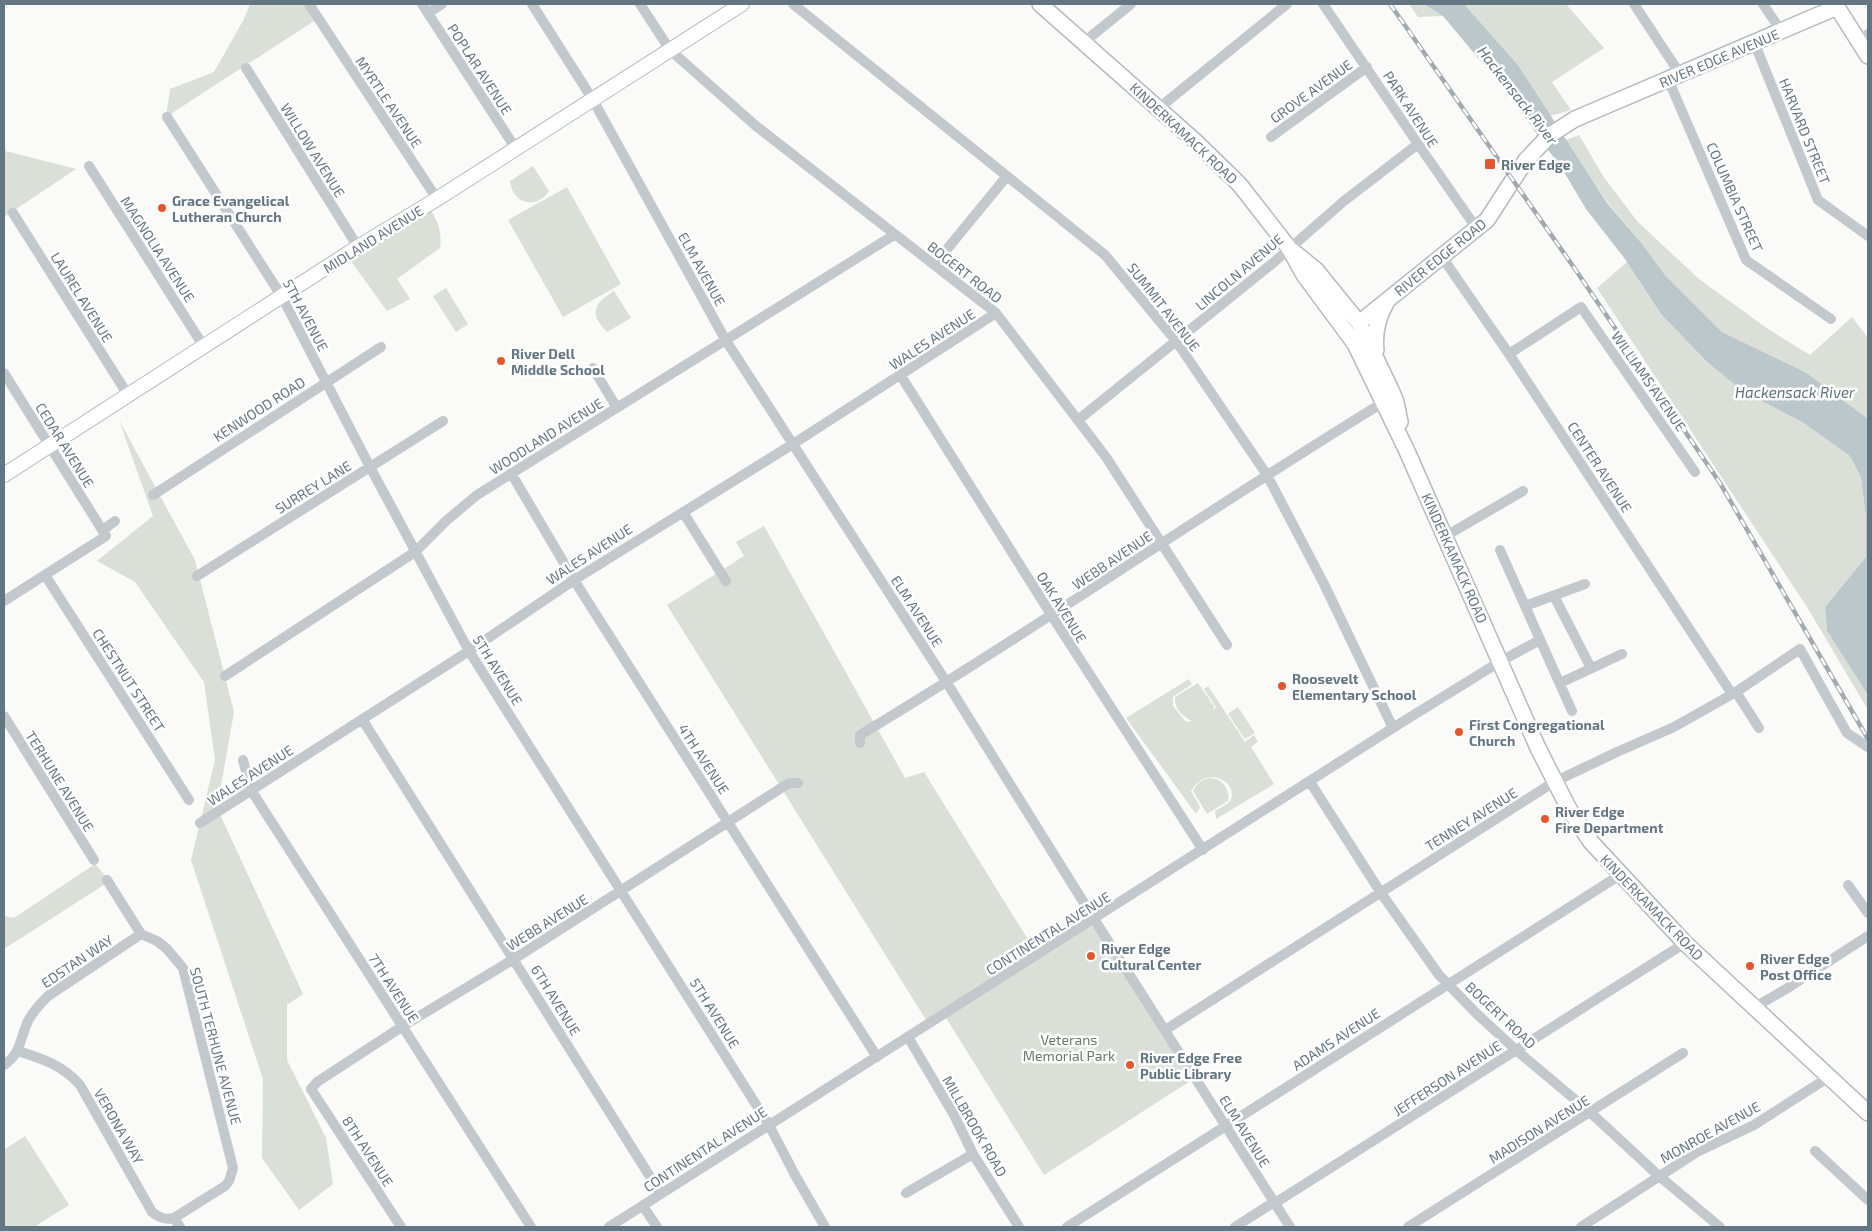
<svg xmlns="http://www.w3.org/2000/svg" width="1872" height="1231" viewBox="0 0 1872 1231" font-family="'Exo 2',sans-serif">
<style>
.green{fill:#dadfd7}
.water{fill:#bbc7cb}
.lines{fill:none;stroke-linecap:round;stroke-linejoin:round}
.secondary-casing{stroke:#b3babf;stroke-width:16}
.primary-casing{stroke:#b5babe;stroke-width:18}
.street{stroke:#c3c8cc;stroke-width:10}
.secondary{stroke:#fff;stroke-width:14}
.primary{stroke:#fff;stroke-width:15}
.rail-casing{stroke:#a2aab0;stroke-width:4.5}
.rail{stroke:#fff;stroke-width:2.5;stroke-dasharray:8;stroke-linecap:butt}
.poi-dot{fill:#e4572e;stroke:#fff;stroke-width:2}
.labels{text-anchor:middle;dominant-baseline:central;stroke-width:5;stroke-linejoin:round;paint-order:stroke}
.street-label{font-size:14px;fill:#657683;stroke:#fff}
.poi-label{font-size:14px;font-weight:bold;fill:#657683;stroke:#fff;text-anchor:start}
.park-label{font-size:14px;fill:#687a64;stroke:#fff}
.water-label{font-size:15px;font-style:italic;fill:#60757c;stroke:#fff}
</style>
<rect width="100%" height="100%" fill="#fafaf8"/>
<path class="green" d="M 250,4 L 305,4 L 314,21 L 166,117 L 170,89 L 214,72 L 244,19 Z
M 1409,4 L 1424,4 L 1443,16 L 1418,17 Z
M 1464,4 L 1566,4 L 1604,48 L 1552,82 L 1571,110 L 1550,116 L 1518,65 Z
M 1579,135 L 1603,176 L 1637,221 L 1699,279 L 1768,329 L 1810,355 L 1852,317 L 1868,338 L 1868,419 L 1807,373 L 1722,332 L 1665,275 L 1643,245 L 1607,202 L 1566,140 Z
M 4,139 L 6,151 L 76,169 L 4,217 Z
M 533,166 L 549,191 C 537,210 512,204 510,181 Z
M 567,187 L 621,284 L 563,317 L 508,220 Z
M 431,210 C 439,224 442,233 440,248 L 397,279 L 410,299 L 387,311 L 350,260 Z
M 1627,262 L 1661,314 L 1707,362 L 1744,392 L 1802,422 L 1850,456 L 1861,477 L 1866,518 L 1866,557 L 1825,607 L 1827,631 L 1868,695 L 1868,710 L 1807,607 L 1597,288 Z
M 446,288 L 468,324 L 456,332 L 433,296 Z
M 614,291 L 631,318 L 607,332 C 589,314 593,304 614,291 Z
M 119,420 L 195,560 L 234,712 L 217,808 L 303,994 L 287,1005 L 287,1060 L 326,1138 L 333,1184 L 299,1210 L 262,1158 L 263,1079 L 191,860 L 215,760 L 204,682 L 135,582 L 97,561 L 153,516 Z
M 764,526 L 905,778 L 924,772 L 1037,954 L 1093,919 L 1195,1078 L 1044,1175 L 943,1013 L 928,1023 L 667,605 L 744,556 L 736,542 Z
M 1189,679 L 1192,684 L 1173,697 L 1173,706 L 1186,722 L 1192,721 C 1183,716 1174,710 1175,697 L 1198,683 L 1214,706 L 1213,710 L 1216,707 L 1204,689 L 1208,686 L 1245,742 L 1254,735 L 1258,742 L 1251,747 L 1274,784 L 1216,819 L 1215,811 C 1220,808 1229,804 1231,799 C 1238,782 1206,764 1191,791 L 1200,807 L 1196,814 L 1126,718 Z
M 1238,707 L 1255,733 L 1245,739 L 1228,714 Z
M 1210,778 C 1222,779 1230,788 1228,801 L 1207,814 L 1193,791 C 1197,783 1201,780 1210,778 Z
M 95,864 L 110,881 L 4,949 L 4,916 L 14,918 Z
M 25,1136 L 69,1205 L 34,1227 L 4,1227 L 4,1150 Z"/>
<path class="water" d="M 1424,4 L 1464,4 L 1518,65 L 1607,203 L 1643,245 L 1665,275 L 1722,332 L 1807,373 L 1868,419 L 1868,695 L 1827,631 L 1825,607 L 1866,557 L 1866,518 L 1861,477 L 1850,456 L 1802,422 L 1744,392 L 1707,362 L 1661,314 L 1625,259 L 1586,209 L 1564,172 L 1509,95 L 1443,16 Z"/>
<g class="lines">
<g class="secondary-casing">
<path id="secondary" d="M 4,475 L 358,247 L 437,199 L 742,4"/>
</g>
<g class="primary-casing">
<path id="primary" d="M 1040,4 L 1195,141 L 1240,185 L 1289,248 L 1304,275 L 1355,344 L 1406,449 L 1538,748 L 1569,809 L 1591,842 L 1685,943 L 1868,1113
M 1294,252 L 1316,270 L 1359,323 L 1391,390 L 1396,402 L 1400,422
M 1359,323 L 1487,220 L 1526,160 L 1550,135 L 1575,119 L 1837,7 L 1868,56
M 1376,350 C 1374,333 1377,319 1386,303"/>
</g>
<path class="street" d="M 309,4 L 437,199
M 422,4 L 516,149
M 532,4 L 593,100 L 725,339 L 947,683 L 1094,919 L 1290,1227
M 640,4 L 670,50 L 756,126 L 996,313 L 1106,457 L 1227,645
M 793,4 L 1105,255 L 1176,341 L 1267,475 L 1324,584 L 1393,728
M 1323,4 L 1418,144 L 1477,229
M 1634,4 L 1680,74
M 1763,4 L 1781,31
M 428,13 L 442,4
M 1084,42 L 1131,4
M 1754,42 L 1818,200 L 1868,236
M 1860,44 L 1868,34
M 246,68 L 358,247
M 1668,79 L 1746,260 L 1831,319
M 1159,108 L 1287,4
M 167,117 L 282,297 L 370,467 L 469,651 L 769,1125 L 795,1175 L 825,1227
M 1271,137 L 1367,67
M 89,166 L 204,347
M 13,213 L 128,395
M 1442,257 L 1509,354 L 1732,694
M 934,265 L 1007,176
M 1509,354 L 1581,307 L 1695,472
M 593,368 L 617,408
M 4,373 L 106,536 L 4,601
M 901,376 L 1052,616 L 1203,850
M 1078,420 L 1273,263 L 1344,201 L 1418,144
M 511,473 L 574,580 L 877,1057
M 153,495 L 381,347
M 683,512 L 726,581
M 103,530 L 115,521
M 1444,537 L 1523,491
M 1500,550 L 1572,711
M 45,575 L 189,800
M 197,576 L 443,421
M 1554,596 L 1591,668
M 1525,606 L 1585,584
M 225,676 L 415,552 L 447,520 L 477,495 L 894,235
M 1560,683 L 1622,654
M 1736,692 L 1759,728
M 4,716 L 94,860
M 362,719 L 661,1194
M 860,743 L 860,735 C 1038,628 1207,510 1384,402
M 243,760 L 251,790 L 531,1227
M 1310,782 L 1381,893 L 1439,975 L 1477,1014 L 1516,1050 L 1591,1113 L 1659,1176 L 1720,1227
M 200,823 L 469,651 L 574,580 L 793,444 L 996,313
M 1848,885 L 1868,913
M 1753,1008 L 1786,989 L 1868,936
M 1165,1030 L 1554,782 L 1617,752 L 1674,727 L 1736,692 L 1800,649 L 1847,733 L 1868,747
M 908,1037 L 954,1115 L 973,1154 L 1019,1227
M 18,1051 C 43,1059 62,1065 80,1085 L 152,1212 C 159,1218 165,1220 174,1218 L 225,1186 L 229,1181 L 233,1168 L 183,968 L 167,949 L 157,941 L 141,934 L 107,880
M 4,1065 C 21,1054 20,1038 28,1021 C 33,1011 40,1004 48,996 L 141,934
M 1815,1151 L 1868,1200
M 906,1193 L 973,1154
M 1275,1203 L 1685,943
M 643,1206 L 657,1227
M 174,1218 L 180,1227
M 401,1227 L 311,1089 L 317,1082 L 403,1026 L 514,959 L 789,783 L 798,783
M 609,1227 L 1396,726 L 1501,661 L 1540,640
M 1067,1227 L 1620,875
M 1235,1227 L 1274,1202
M 1408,1227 L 1683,1053
M 1581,1227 L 1697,1152 L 1754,1125 L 1829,1077"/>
<use href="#secondary" class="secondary"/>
<use href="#primary" class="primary"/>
<g class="rail-casing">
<path id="rail" d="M 1390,4 L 1575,269 L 1720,483 L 1868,739"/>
</g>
<use href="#rail" class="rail"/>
</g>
<g class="poi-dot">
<rect x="1484" y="158" width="12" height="12" rx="2.5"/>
<circle cx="162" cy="208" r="5"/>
<circle cx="501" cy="361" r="5"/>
<circle cx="1282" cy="686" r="5"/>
<circle cx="1459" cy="732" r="5"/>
<circle cx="1545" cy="819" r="5"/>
<circle cx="1091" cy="956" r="5"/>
<circle cx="1750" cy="966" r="5"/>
<circle cx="1130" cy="1065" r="5"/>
</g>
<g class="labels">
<g class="street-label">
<text transform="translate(1719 58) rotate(-23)">RIVER EDGE AVENUE</text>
<text transform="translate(480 69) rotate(57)">POPLAR AVENUE</text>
<text transform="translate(1311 91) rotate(-36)">GROVE AVENUE</text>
<text transform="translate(389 102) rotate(56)">MYRTLE AVENUE</text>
<text transform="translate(1411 109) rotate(57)">PARK AVENUE</text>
<text transform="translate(1805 131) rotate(68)">HARVARD STREET</text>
<text transform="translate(1184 133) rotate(43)">KINDERKAMACK ROAD</text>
<text transform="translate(313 150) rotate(58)">WILLOW AVENUE</text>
<text transform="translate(1735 197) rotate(66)">COLUMBIA STREET</text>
<text transform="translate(373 239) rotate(-32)">MIDLAND AVENUE</text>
<text transform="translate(158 249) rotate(57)">MAGNOLIA AVENUE</text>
<text transform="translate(1440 257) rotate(-39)">RIVER EDGE ROAD</text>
<text transform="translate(702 269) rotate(61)">ELM AVENUE</text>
<text transform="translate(965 272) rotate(38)">BOGERT ROAD</text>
<text transform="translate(1239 272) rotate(-40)">LINCOLN AVENUE</text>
<text transform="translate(82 297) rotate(58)">LAUREL AVENUE</text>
<text transform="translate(1164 307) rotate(52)">SUMMIT AVENUE</text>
<text transform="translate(306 315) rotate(62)">5TH AVENUE</text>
<text transform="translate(932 339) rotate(-33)">WALES AVENUE</text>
<text transform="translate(1649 381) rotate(55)">WILLIAMS AVENUE</text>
<text transform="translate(259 409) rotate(-33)">KENWOOD ROAD</text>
<text transform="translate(546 436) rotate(-32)">WOODLAND AVENUE</text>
<text transform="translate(65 445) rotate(58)">CEDAR AVENUE</text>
<text transform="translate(1600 467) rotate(57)">CENTER AVENUE</text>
<text transform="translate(313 487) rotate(-32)">SURREY LANE</text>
<text transform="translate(589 554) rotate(-33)">WALES AVENUE</text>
<text transform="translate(1455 558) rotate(66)">KINDERKAMACK ROAD</text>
<text transform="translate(1112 560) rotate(-34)">WEBB AVENUE</text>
<text transform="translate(1062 607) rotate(58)">OAK AVENUE</text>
<text transform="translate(917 611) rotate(57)">ELM AVENUE</text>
<text transform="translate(498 670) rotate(58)">5TH AVENUE</text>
<text transform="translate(129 680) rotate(57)">CHESTNUT STREET</text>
<text transform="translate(704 759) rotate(57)">4TH AVENUE</text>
<text transform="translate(250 775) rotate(-33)">WALES AVENUE</text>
<text transform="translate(60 781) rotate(58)">TERHUNE AVENUE</text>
<text transform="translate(1471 819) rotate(-32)">TENNEY AVENUE</text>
<text transform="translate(1652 907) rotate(46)">KINDERKAMACK ROAD</text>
<text transform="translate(547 922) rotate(-32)">WEBB AVENUE</text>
<text transform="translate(1048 933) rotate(-32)">CONTINENTAL AVENUE</text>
<text transform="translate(77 961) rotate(-34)">EDSTAN WAY</text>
<text transform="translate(394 988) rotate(57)">7TH AVENUE</text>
<text transform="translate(556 1000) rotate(58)">6TH AVENUE</text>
<text transform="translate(715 1013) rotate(58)">5TH AVENUE</text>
<text transform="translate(1501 1015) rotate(43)">BOGERT ROAD</text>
<text transform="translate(1336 1039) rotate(-33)">ADAMS AVENUE</text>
<text transform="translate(216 1046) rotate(75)">SOUTH TERHUNE AVENUE</text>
<text transform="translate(1447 1078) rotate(-33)">JEFFERSON AVENUE</text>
<text transform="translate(119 1126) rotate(60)">VERONA WAY</text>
<text transform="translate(975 1126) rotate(60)">MILLBROOK ROAD</text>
<text transform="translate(1539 1129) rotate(-32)">MADISON AVENUE</text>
<text transform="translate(1245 1131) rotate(58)">ELM AVENUE</text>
<text transform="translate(1710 1132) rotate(-29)">MONROE AVENUE</text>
<text transform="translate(705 1149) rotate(-33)">CONTINENTAL AVENUE</text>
<text transform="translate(368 1151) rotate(57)">8TH AVENUE</text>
</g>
<g class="poi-label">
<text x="1501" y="164">River Edge</text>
<text x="172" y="200">Grace Evangelical<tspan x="172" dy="16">Lutheran Church</tspan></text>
<text x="511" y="353">River Dell<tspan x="511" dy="16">Middle School</tspan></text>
<text x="1292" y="678">Roosevelt<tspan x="1292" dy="16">Elementary School</tspan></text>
<text x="1469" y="724">First Congregational<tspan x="1469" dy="16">Church</tspan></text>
<text x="1555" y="811">River Edge<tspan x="1555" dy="16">Fire Department</tspan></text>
<text x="1101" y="948">River Edge<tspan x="1101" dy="16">Cultural Center</tspan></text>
<text x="1760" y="958">River Edge<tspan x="1760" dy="16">Post Office</tspan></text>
<text x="1140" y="1057">River Edge Free<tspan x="1140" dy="16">Public Library</tspan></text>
</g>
<g class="park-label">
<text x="1069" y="1039">Veterans<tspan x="1069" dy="16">Memorial Park</tspan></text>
</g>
<g class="water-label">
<text transform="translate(1518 95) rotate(52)">Hackensack River</text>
<text x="1795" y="392">Hackensack River</text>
</g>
</g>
<rect width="1872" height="1231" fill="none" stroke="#657683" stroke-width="10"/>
</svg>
